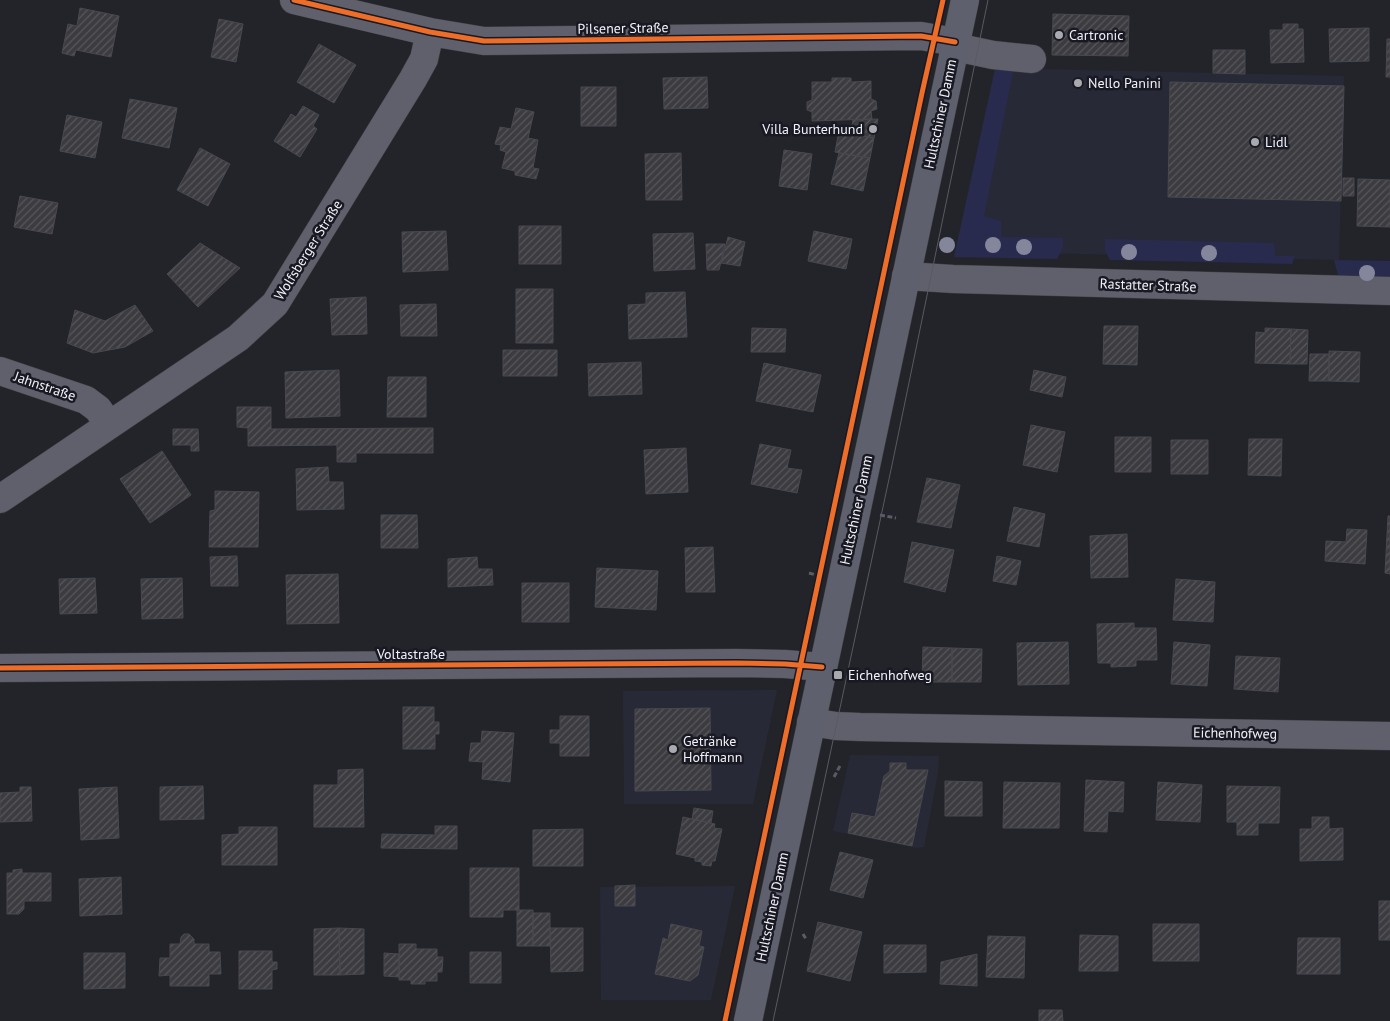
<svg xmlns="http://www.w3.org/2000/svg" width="1390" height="1021" viewBox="0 0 1390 1021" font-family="'PT Sans',sans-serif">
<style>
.built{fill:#272936}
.green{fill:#282b4e}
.building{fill:url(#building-hatch);stroke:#48494e}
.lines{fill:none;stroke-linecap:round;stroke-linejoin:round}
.minor-casing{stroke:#3d3e41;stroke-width:29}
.major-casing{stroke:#3d3e41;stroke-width:29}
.path{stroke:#5a5b64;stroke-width:3;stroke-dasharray:5 2.5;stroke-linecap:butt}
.minor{stroke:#5f606c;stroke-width:28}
.major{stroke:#5f606d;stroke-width:28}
.tram{stroke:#595a61;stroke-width:1}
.cycleway-casing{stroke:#181922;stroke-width:8}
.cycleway{stroke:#ee6e29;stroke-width:5}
.tree{fill:#84879b}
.poi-dot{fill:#a9aab0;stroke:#181922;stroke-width:2}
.labels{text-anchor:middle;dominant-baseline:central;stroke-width:5;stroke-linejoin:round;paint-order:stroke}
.street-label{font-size:14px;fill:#f1f2f9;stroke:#181922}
.poi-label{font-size:14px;fill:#f1f2f9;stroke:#181922;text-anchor:start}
</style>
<defs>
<pattern id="building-hatch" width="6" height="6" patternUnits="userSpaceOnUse" patternTransform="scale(1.25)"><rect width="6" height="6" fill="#3b3b40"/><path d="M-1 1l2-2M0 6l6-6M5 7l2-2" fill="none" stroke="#58585c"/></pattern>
</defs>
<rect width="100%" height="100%" fill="#232429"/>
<path class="built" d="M 996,68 L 1344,76 L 1339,260 L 956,251 Z
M 777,690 L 753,804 L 624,804 L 623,691 Z
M 850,755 L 939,756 L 938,773 L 924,847 L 917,848 L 833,831 Z
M 735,886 L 711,1000 L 601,1000 L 600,887 Z"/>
<path class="green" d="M 996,64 L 1020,69 L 1020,72 L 1013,72 L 984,216 L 1001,221 L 1001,237 L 1063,238 L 1063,248 L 1057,259 L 954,257 Z
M 1105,239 L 1274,243 L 1275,256 L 1295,256 L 1292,264 L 1110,260 L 1105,251 Z
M 1334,260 L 1390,261 L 1390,280 L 1339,279 Z"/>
<path class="building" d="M 80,8 L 119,16 L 111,57 L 76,50 L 74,56 L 62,53 L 68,24 L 77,26 Z
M 1053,14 L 1129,16 L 1128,56 L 1052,55 Z
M 219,19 L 243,24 L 236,62 L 211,57 Z
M 1283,24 L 1298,24 L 1298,29 L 1303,29 L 1304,62 L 1271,63 L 1270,30 L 1283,30 Z
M 1369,28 L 1369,61 L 1330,62 L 1329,29 Z
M 1387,39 L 1390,39 L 1390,77 L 1386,77 Z
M 319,44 L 356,65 L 334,103 L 297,82 Z
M 1213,50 L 1245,50 L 1245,74 L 1213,73 Z
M 707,77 L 708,108 L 664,109 L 663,78 Z
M 832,78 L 851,78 L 851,82 L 871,81 L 871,99 L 876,101 L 877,109 L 871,111 L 872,119 L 812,121 L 812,112 L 807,110 L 807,102 L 812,100 L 812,82 L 832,82 Z
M 1170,82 L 1344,86 L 1341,201 L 1168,197 Z
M 581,87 L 616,87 L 616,126 L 581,126 Z
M 130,99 L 177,108 L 169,148 L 122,138 Z
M 303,106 L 319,115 L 313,126 L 317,129 L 300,157 L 274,141 L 291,114 L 296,117 Z
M 516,108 L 534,112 L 528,138 L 538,140 L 533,168 L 539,169 L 536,179 L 515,175 L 515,171 L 502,168 L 506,152 L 500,150 L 501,145 L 495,144 L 500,127 L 511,129 Z
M 67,115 L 102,122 L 95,158 L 60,151 Z
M 878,119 L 874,138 L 839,131 L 840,126 L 852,125 L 853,120 Z
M 839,131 L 874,138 L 870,158 L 835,152 Z
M 200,148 L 230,164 L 208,206 L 177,190 Z
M 784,150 L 812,154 L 807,190 L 779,186 Z
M 681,153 L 682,200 L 646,200 L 645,154 Z
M 839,153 L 870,158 L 863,191 L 831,184 Z
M 1343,178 L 1354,178 L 1354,196 L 1343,196 Z
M 1358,179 L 1390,180 L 1390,227 L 1357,226 Z
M 20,196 L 58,203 L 52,234 L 14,227 Z
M 519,226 L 561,226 L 561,264 L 519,264 Z
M 446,231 L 448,270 L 403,272 L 402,232 Z
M 814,231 L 852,239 L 846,269 L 808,261 Z
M 693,233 L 695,269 L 654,271 L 653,234 Z
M 728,237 L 745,242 L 740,266 L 721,263 Z
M 200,243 L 240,268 L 198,307 L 167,274 Z
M 706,244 L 725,244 L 719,270 L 707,270 Z
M 516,289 L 553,289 L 553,343 L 516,343 Z
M 685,292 L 687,337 L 629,339 L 628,305 L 646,304 L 646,293 Z
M 366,297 L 367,334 L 332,335 L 330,299 Z
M 436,304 L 437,336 L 401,336 L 400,305 Z
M 135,305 L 153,331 L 125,347 L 93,353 L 67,343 L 75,310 L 105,321 Z
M 1104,326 L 1138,326 L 1137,365 L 1103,364 Z
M 752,328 L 786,329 L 785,352 L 751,352 Z
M 1265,328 L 1291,329 L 1290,364 L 1255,363 L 1256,332 L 1265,333 Z
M 1291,329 L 1308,330 L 1307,364 L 1290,364 Z
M 503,350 L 557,350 L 557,376 L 503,376 Z
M 1329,351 L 1360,352 L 1359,382 L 1329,381 Z
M 1310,354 L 1329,354 L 1329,381 L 1309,381 Z
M 641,362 L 642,394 L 589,396 L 588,364 Z
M 764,363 L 821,375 L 813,412 L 756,401 Z
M 339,370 L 340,416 L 286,418 L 285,372 Z
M 1034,370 L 1066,377 L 1062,397 L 1030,390 Z
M 388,377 L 426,377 L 426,417 L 387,417 Z
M 237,407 L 271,407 L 271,429 L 433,428 L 433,453 L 356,453 L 356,462 L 337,462 L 337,445 L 248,446 L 248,428 L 237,427 Z
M 1031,425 L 1065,432 L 1057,472 L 1023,465 Z
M 173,429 L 198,429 L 199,451 L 191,451 L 191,445 L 173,445 Z
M 1115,437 L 1151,437 L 1151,472 L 1115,472 Z
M 1249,439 L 1282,439 L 1281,476 L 1248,475 Z
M 1171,440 L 1208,440 L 1208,474 L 1171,474 Z
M 760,444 L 791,450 L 787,468 L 802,470 L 797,493 L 751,484 Z
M 686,448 L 688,492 L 646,494 L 644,450 Z
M 162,451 L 191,495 L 150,523 L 120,479 Z
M 328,467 L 329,482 L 343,482 L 344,509 L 297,510 L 296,469 Z
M 927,478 L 960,485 L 951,528 L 917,522 Z
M 215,491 L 259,492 L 258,547 L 209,547 L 210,511 L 215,510 Z
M 1014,507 L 1045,514 L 1039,547 L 1007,541 Z
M 381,515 L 417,515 L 418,548 L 381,548 Z
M 1388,516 L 1390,516 L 1390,574 L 1385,573 Z
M 1347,529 L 1367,530 L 1365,564 L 1325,561 L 1326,541 L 1346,542 Z
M 1127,534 L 1128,577 L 1091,578 L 1090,536 Z
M 912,542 L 954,550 L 945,592 L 904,582 Z
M 713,547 L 715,592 L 686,592 L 685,548 Z
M 237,556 L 238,586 L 211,586 L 210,557 Z
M 997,556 L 1021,561 L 1016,585 L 993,581 Z
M 477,557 L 478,569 L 492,569 L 493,585 L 448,587 L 448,559 Z
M 597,568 L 658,571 L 656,610 L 595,607 Z
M 338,574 L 339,623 L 287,624 L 286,575 Z
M 95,578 L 97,613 L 60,614 L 59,579 Z
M 182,578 L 183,618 L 142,619 L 141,579 Z
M 1176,579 L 1215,582 L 1213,622 L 1173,620 Z
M 522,583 L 569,583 L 569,622 L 522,622 Z
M 1134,623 L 1134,628 L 1156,628 L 1157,660 L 1136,660 L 1136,666 L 1111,667 L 1111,663 L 1098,663 L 1097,624 Z
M 1068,642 L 1069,684 L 1018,685 L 1017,643 Z
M 1174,642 L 1210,645 L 1207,686 L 1171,684 Z
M 923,647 L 952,648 L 952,682 L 922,682 Z
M 952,648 L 982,649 L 981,682 L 952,682 Z
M 1236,656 L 1280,658 L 1278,692 L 1234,689 Z
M 403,707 L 434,707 L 434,722 L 439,722 L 439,734 L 435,734 L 435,749 L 403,749 Z
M 710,708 L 711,790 L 635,791 L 635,709 Z
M 560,716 L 589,716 L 589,756 L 560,756 L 560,743 L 550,743 L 550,730 L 560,730 Z
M 482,731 L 514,733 L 510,782 L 482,779 L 483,762 L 469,761 L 471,743 L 481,743 Z
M 890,763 L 906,763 L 906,770 L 928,770 L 912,846 L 848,833 L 852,813 L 875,817 L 884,776 L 890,771 Z
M 363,769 L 364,827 L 314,827 L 314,785 L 338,785 L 338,770 Z
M 1086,780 L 1124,782 L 1123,812 L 1108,811 L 1107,832 L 1084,831 Z
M 945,781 L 982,782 L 982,816 L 945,816 Z
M 1004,782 L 1060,783 L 1059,828 L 1003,828 Z
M 1158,782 L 1202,785 L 1200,822 L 1156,820 Z
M 203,786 L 204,819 L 160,820 L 160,787 Z
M 1227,786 L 1280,787 L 1279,823 L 1258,823 L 1258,835 L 1237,835 L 1237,822 L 1227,822 Z
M 20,787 L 31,787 L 32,821 L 0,822 L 0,793 L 20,792 Z
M 117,787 L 119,838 L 81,840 L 79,789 Z
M 694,808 L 713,811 L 711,823 L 692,819 Z
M 683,817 L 715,824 L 714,828 L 722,829 L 715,861 L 712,861 L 711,866 L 702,865 L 702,862 L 695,861 L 695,858 L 676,854 Z
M 1312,817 L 1329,817 L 1329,829 L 1343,828 L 1343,860 L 1300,861 L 1300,829 L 1312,829 Z
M 435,826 L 457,826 L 457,849 L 381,848 L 382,834 L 435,835 Z
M 239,827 L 277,827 L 277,865 L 222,865 L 222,835 L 239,834 Z
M 583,829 L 583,866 L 533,866 L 533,830 Z
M 840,852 L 873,860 L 863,898 L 830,890 Z
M 470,868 L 519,868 L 519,910 L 503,910 L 503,917 L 470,917 Z
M 22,869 L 22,873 L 51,873 L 51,901 L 24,901 L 24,909 L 19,914 L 7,914 L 7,873 L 13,873 L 13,870 Z
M 121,877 L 122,914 L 80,916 L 79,879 Z
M 635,885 L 635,906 L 615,906 L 615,886 Z
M 1379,901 L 1390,901 L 1390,940 L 1379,940 Z
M 517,910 L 533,910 L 533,946 L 517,946 Z
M 533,913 L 550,913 L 550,946 L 533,946 Z
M 818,922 L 862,932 L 850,981 L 807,971 Z
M 671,924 L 702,931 L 699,946 L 704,947 L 698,975 L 690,981 L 655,974 L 663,938 L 668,940 Z
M 1153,924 L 1199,924 L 1199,961 L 1153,961 Z
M 339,928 L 340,975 L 314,975 L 314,929 Z
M 339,928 L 364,929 L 364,974 L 340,975 Z
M 550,928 L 583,928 L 583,971 L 551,972 Z
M 189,934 L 194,939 L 194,944 L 209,944 L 209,952 L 220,952 L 221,974 L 209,974 L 209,986 L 170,986 L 170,975 L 159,976 L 160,958 L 170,958 L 170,944 L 180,944 L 181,937 L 184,934 Z
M 1080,935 L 1118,936 L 1118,971 L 1079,971 Z
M 988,936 L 1025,937 L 1024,978 L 986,977 Z
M 1298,938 L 1340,938 L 1340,974 L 1297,974 Z
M 399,944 L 416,944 L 416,949 L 437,949 L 437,957 L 443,957 L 442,972 L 437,972 L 437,981 L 425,981 L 425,984 L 411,984 L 411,980 L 399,980 Z
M 884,945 L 926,945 L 926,972 L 884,973 Z
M 239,951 L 272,951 L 272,962 L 277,962 L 277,969 L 272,970 L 272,989 L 239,989 Z
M 470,952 L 501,952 L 501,983 L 470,983 Z
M 84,953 L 125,953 L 125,988 L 84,989 Z
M 384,953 L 399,954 L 399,977 L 384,976 Z
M 977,954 L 977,986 L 940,984 L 941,962 Z
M 1039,1010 L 1062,1010 L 1063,1021 L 1039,1021 Z"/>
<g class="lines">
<g class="minor-casing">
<path id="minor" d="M 294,0 L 430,32 L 484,41 L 921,36 L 955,42
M 955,47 L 993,55 L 1032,59
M 906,276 L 953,279 L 1390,291
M 0,371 L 86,400 L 98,409 L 109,425
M 0,499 L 238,338 L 275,304 L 413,79 L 424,59 L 430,32
M 0,668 L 736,663 L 785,664 L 822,667
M 811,722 L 836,726 L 860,727 L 1390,736"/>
</g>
<g class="major-casing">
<path id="major" d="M 748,1021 L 965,0"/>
</g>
<path class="path" d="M 880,515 L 896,518
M 809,573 L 816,575
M 834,777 L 841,764
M 803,934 L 806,939"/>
<use href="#minor" class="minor"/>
<use href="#major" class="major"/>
<path class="tram" d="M 773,1021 L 892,465 L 988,0"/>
<g class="cycleway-casing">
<path id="cycleway" d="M 294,0 L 430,32 L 484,41 L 921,36 L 955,42
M 0,668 L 736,663 L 785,664 L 822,667
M 725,1021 L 922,93 L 943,0"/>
</g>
<use href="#cycleway" class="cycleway"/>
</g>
<g class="tree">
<circle cx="947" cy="245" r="8"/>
<circle cx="993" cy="245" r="8"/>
<circle cx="1024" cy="247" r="8"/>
<circle cx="1129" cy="252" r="8"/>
<circle cx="1209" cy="253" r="8"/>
<circle cx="1367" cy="273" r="8"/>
</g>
<g class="poi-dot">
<circle cx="1059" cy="35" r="5"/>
<circle cx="1078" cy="83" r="5"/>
<circle cx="873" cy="129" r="5"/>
<circle cx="1255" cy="142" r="5"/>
<rect x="833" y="670" width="10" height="10" rx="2.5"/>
<circle cx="673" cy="749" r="5"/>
</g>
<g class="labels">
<g class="street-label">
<text transform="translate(623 28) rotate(-1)">Pilsener Straße</text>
<text transform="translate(940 114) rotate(-78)">Hultschiner Damm</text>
<text transform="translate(308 250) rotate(-58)">Wolfsberger Straße</text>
<text transform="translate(1148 285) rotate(2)">Rastatter Straße</text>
<text transform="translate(45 386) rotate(19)">Jahnstraße</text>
<text transform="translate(856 510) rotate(-78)">Hultschiner Damm</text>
<text x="411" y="654">Voltastraße</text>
<text transform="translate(1235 733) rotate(1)">Eichenhofweg</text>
<text transform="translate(772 907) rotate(-78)">Hultschiner Damm</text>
</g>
<g class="poi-label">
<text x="1069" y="35">Cartronic</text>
<text x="1088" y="83">Nello Panini</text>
<text x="863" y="129" text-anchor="end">Villa Bunterhund</text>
<text x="1265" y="142">Lidl</text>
<text x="848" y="675">Eichenhofweg</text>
<text x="683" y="741">Getränke<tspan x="683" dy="16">Hoffmann</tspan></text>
</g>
</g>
</svg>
